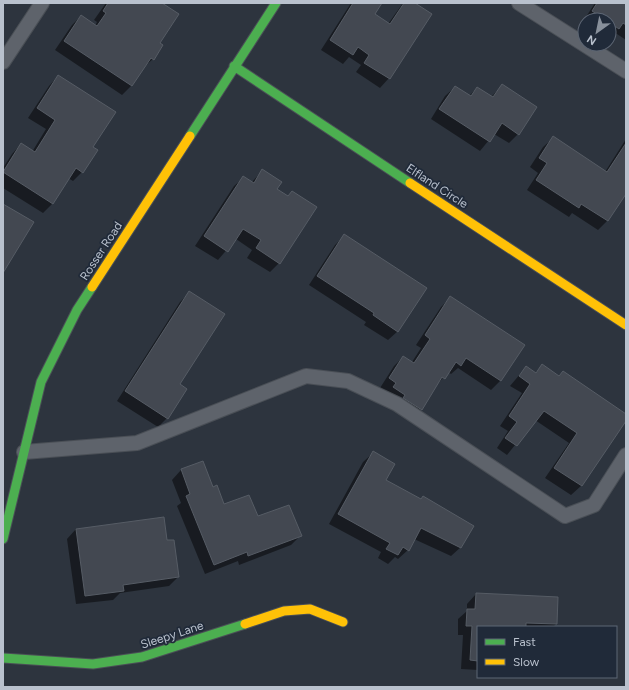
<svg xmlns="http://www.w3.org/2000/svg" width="629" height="690" viewBox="0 0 629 690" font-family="Figtree,sans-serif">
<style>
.shadow{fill:#0007}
.building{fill:#434851;stroke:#565c65}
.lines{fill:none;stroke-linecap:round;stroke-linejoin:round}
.lane-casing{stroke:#4a4f56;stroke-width:16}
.fast-casing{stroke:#4a4f56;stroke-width:11}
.slow-casing{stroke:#4a4f56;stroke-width:11}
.lane{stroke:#5e636b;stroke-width:14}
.fast{stroke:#4caf50;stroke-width:9}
.slow{stroke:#ffc107;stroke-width:9}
.labels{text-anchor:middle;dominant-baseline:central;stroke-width:3.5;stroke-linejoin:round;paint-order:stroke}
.street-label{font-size:12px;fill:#b9c1cd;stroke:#202a39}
</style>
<rect width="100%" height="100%" fill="#2d343e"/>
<path class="shadow" d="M 106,3 L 161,3 L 159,43 L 162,45 L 153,59 L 143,68 L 131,86 L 122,95 L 55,50 L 72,25 L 81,16 L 95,26 L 97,22 L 94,20 Z
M 351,3 L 381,3 L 373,15 L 388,24 L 403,3 L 413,3 L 389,78 L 380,88 L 356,72 L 361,65 L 349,57 L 343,64 L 321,50 Z
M 595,3 L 626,3 L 626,40 L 614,32 L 609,38 L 609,20 L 584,20 Z
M 58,76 L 91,147 L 82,172 L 73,181 L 68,178 L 52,204 L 43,213 L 3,188 L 3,168 L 12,154 L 21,144 L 32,152 L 46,129 L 28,118 L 49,86 Z
M 502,86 L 518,134 L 509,143 L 494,134 L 480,151 L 431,119 L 445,96 L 455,87 L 469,96 L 477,88 L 491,97 Z
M 553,138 L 605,172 L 626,139 L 626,192 L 607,221 L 598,230 L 572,213 L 569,217 L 527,190 L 538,173 L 530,167 L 543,147 Z
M 262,171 L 276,189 L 287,197 L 292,192 L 279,263 L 270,272 L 247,258 L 252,250 L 236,239 L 218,260 L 195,246 L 234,186 L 244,177 L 252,182 Z
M 344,236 L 398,331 L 388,340 L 364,325 L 366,322 L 309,285 L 335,245 Z
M 189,293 L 179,384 L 167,418 L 158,427 L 117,401 L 180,302 Z
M 450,298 L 501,380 L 491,390 L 458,368 L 451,374 L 448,372 L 434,388 L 421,409 L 412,418 L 387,392 L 380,388 L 394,366 L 403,357 L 412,362 L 421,348 L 416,345 L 441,307 Z
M 542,366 L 558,376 L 563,372 L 626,415 L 626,420 L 581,486 L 571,495 L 545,478 L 569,443 L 535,420 L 507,455 L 497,448 L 508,431 L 500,426 L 522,393 L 510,386 L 526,367 L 535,373 Z
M 373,453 L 385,481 L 461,547 L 451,556 L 414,539 L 408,550 L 398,559 L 395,557 L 388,564 L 378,558 L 381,552 L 329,524 L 363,462 Z
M 202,462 L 212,488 L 224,506 L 300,536 L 291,545 L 239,565 L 238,561 L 205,574 L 177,506 L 181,503 L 172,480 L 181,470 Z
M 76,529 L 166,541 L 178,577 L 169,586 L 120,593 L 113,600 L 76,604 L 67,539 Z
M 476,594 L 556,624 L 553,627 L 478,627 L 478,670 L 461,669 L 463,635 L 458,635 L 458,619 L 467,611 L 467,604 Z"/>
<path class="building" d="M 108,3 L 162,3 L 179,14 L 160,43 L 163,45 L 154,60 L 151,58 L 132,86 L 64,41 L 81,15 L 97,26 L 106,13 L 103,11 Z
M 353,3 L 382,3 L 375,14 L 390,24 L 404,3 L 415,3 L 432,14 L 390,79 L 364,63 L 369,55 L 358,47 L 353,55 L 330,40 Z
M 597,3 L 626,3 L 626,25 L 623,23 L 619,29 L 609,22 L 609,20 L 606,20 L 592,11 Z
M 58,75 L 116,112 L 93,147 L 98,150 L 83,173 L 76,168 L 53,204 L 3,172 L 21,143 L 35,152 L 55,120 L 37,108 Z
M 502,84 L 537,107 L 519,135 L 502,123 L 490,142 L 439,109 L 455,86 L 471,96 L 477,87 L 493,97 Z
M 553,136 L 607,172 L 626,143 L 626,194 L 608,221 L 581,204 L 579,208 L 536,180 L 547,163 L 539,158 Z
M 262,169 L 282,182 L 277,189 L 288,196 L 292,191 L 317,207 L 280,264 L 256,248 L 261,240 L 243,229 L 228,252 L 204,236 L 243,176 L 254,183 Z
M 3,204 L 34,222 L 3,273 Z
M 344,234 L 427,288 L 398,332 L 373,315 L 374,313 L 317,276 Z
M 189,291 L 225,314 L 180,384 L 187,389 L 168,419 L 125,391 Z
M 450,296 L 525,345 L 501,381 L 466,358 L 461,366 L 456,362 L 445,379 L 442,377 L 422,410 L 403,398 L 405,395 L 393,387 L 396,383 L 389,378 L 403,356 L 414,363 L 430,339 L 425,335 Z
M 542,364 L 559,376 L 563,371 L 626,414 L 626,421 L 582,486 L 554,468 L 577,433 L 544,411 L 517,446 L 505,438 L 517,422 L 509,416 L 530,384 L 519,376 L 526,366 L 536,373 Z
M 373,451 L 395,464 L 386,480 L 421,499 L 423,496 L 474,526 L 461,548 L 421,528 L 409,551 L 403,547 L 398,555 L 386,549 L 390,543 L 338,514 Z
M 203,461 L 213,487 L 217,485 L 224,504 L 249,495 L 258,516 L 289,505 L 302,536 L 248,556 L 247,552 L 214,565 L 186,496 L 190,494 L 181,469 Z
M 164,517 L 167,540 L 174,540 L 179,577 L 123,585 L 124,591 L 85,596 L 76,529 Z
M 476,593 L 558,597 L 557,624 L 526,623 L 526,627 L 478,627 L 478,661 L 470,660 L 472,626 L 466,626 L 467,609 L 475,609 Z"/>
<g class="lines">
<g class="lane-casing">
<path id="lane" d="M 519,3 L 626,71
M 3,62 L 42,3
M 24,452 L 137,443 L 306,376 L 348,381 L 397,404 L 565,516 L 594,505 L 626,455"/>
</g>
<g class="fast-casing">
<path id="fast" d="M 234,66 L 410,183
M 190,136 L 276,3
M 3,539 L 41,382 L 77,310 L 92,287
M 3,658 L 93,664 L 142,657 L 245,624"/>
</g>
<g class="slow-casing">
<path id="slow" d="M 410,183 L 626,325
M 92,287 L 190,136
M 245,624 L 284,611 L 310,609 L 343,622"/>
</g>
<use href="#lane" class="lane"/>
<use href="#fast" class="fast"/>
<use href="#slow" class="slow"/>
</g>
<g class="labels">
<g class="street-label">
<text transform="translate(437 186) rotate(33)">Elfland Circle</text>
<text transform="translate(101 251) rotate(-57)">Rosser Road</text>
<text transform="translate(172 635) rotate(-18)">Sleepy Lane</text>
</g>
</g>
<rect width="629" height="690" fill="none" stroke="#b9c1cd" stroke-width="8"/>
<rect x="477" y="626" width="140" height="52" fill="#202a39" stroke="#5d6674"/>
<rect x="485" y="639" width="20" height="6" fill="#4caf50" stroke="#5d6674"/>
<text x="513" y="646" font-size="12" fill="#b9c1cd">Fast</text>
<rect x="485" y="659" width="20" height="6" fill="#ffc107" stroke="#5d6674"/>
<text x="513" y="666" font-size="12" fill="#b9c1cd">Slow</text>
<g transform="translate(597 32) rotate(213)"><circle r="19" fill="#202a39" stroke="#5d6674"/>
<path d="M0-3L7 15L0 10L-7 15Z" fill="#88909b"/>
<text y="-6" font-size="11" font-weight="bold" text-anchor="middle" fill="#b9c1cd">N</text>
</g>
</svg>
